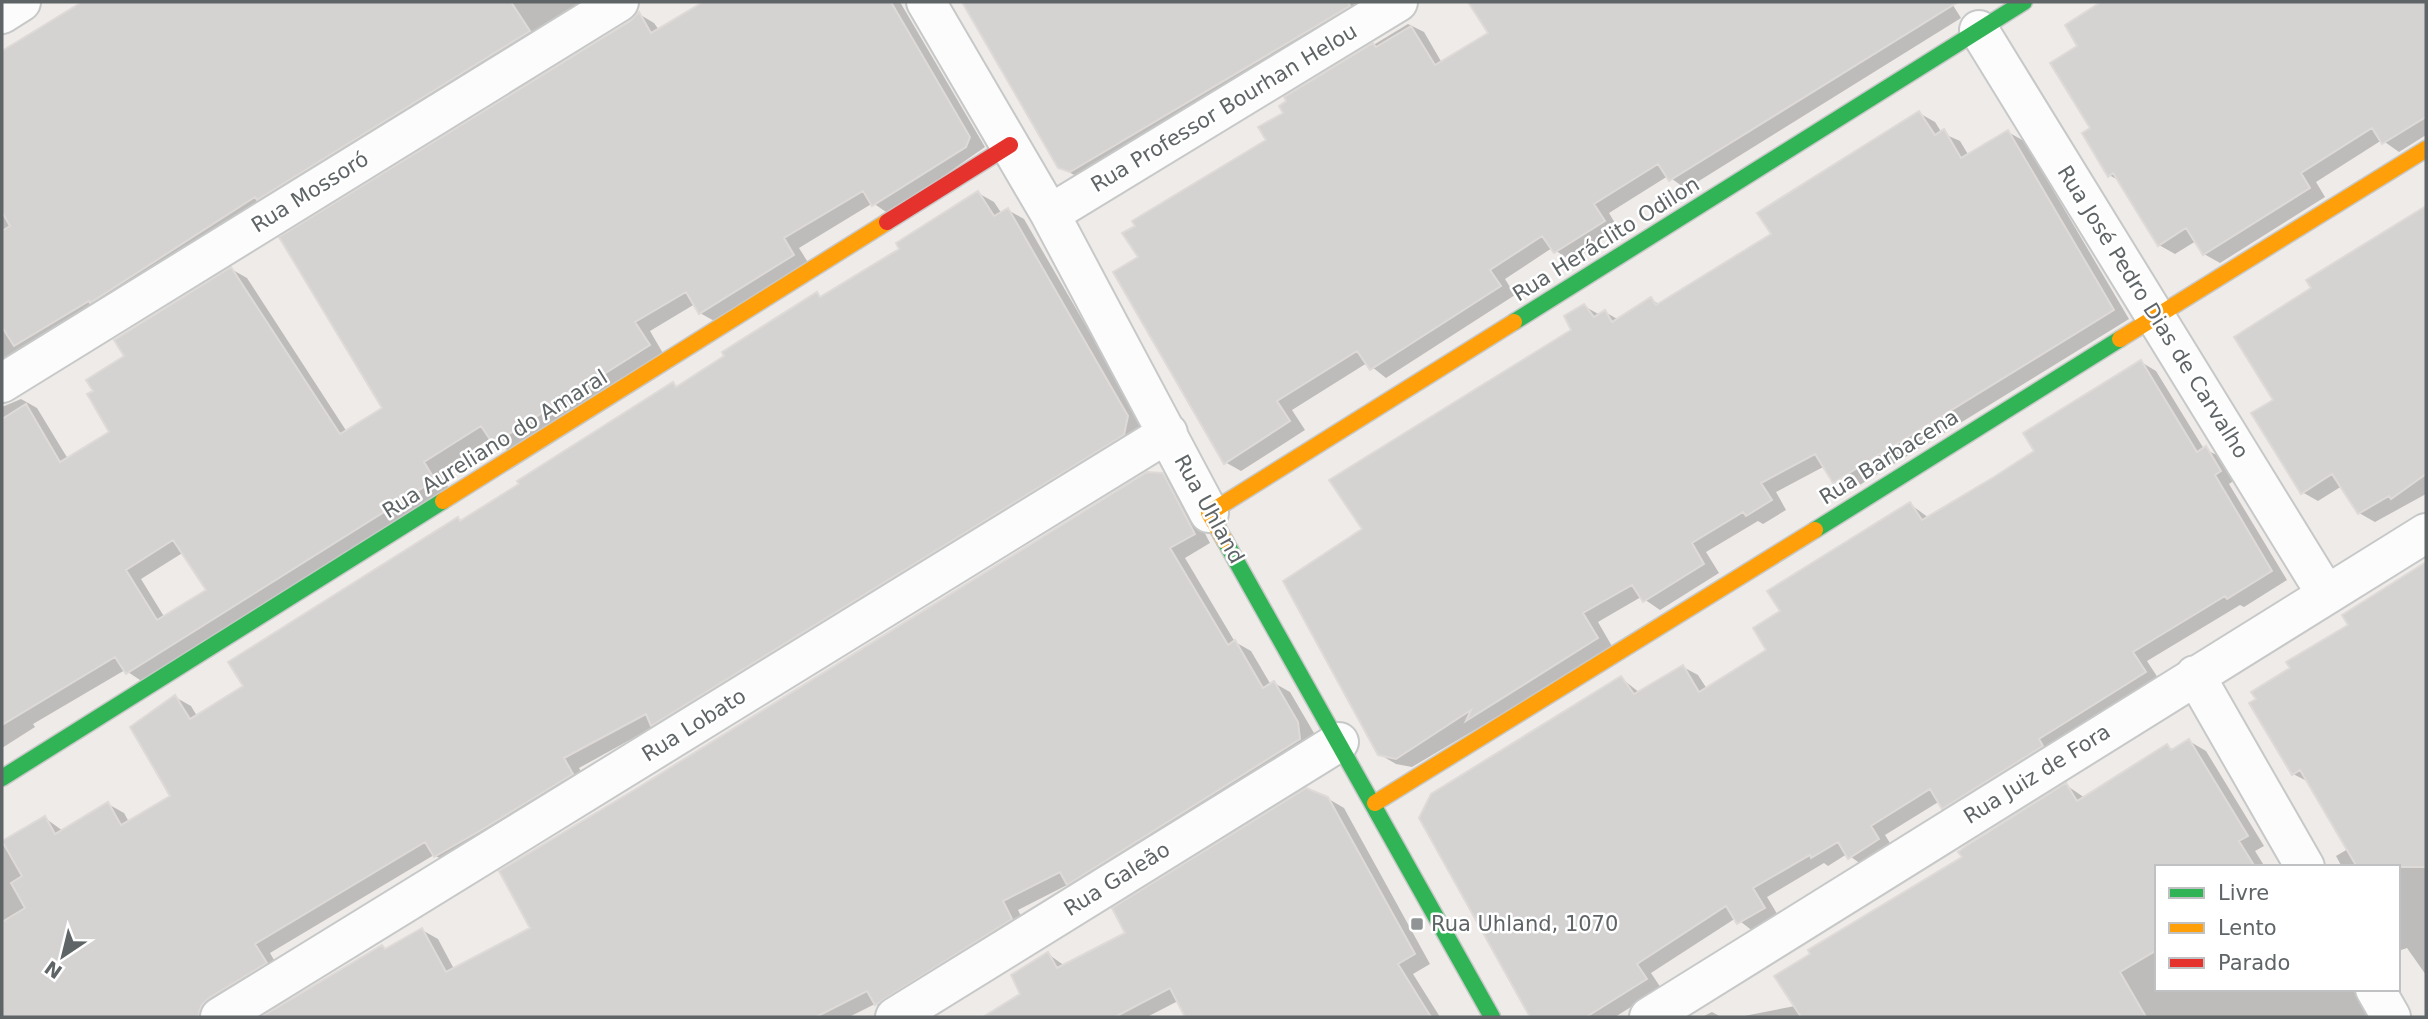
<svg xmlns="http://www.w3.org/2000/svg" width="2428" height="1019" viewBox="0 0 2428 1019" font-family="'DejaVu Sans',sans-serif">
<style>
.shadow{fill:#0003;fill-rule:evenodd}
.building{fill:#d5d2d2;stroke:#dedad8;stroke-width:2;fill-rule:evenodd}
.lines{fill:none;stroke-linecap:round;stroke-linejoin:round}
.street-casing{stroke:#c7c8c8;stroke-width:42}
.fast-casing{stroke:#c7c8c7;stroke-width:19}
.slow-casing{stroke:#c7c8c7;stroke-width:19}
.jam-casing{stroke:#c7c8c7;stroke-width:19}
.street{stroke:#fcfcfc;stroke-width:38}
.fast{stroke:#30b455;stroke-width:16}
.slow{stroke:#ff9f0a;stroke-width:16}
.jam{stroke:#e5322d;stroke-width:16}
.poi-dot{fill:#919494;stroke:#fff;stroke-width:2.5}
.labels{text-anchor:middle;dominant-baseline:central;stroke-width:5;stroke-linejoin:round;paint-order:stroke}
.street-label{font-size:21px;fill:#5f6567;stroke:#fff}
.poi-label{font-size:21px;fill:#5f6567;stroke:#fff;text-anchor:start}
</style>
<rect width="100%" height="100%" fill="#eeebe9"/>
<path class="shadow" d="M 85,2 L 607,2 L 2,379 L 2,83 L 28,64 L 16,45 Z
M 706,2 L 900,2 L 985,147 L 889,214 L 873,203 L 799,248 L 809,264 L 716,322 L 700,313 L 695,304 L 650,331 L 664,355 L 510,452 L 491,438 L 439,472 L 450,490 L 143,682 L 125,670 L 33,724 L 35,727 L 2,748 L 2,407 L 21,399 L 37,408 L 68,459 L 112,432 L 95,391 L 126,357 L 231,269 L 247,278 L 347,432 L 384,408 L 632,22 L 639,14 L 654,23 L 659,30 ZM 184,552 L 209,590 L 165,618 L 141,579 Z
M 982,2 L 1385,2 L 1076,176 L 1060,167 L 969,10 Z
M 1470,2 L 1951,2 L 1961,18 L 1686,189 L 1668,176 L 1609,213 L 1619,230 L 1571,261 L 1552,248 L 1505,279 L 1515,295 L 1386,378 L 1367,363 L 1292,410 L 1305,430 L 1241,471 L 1225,462 L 1140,258 L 1268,140 L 1285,113 L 1289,102 L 1286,98 L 1408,24 L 1424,32 L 1442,63 L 1490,34 Z
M 2105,2 L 2426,2 L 2426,135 L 2399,152 L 2382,140 L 2316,182 L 2325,197 L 2220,263 L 2204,254 L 2196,241 L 2175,254 L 2159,245 L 2120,181 L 2109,175 L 2092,128 L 2080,46 L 2067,26 Z
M 1919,113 L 1935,122 L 1942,133 L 1960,141 L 1969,156 L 2008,132 L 2024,141 L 2129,319 L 1850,491 L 1835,482 L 1825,466 L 1776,492 L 1786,510 L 1763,524 L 1758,521 L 1706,552 L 1719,573 L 1660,610 L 1641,597 L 1598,622 L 1613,648 L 1412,767 L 1396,764 L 1379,754 L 1364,530 L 1573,331 L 1584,306 L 1600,315 L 1605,312 L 1619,320 L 1651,299 L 1660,305 L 1773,235 Z
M 978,193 L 994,202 L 1002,214 L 1008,210 L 1024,219 L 1144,426 L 668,733 L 655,726 L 579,768 L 588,783 L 452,865 L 434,855 L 270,953 L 281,972 L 216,1017 L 2,1017 L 2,843 L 45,818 L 63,831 L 108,804 L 124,813 L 129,822 L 173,796 L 175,697 L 191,706 L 197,716 L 246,687 L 458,519 L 462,521 L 673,384 L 678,387 L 817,294 L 822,297 L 902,249 Z
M 2426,206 L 2426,494 L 2375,522 L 2359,513 L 2342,486 L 2318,501 L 2302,492 L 2275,401 L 2314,289 L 2308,280 Z
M 2141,362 L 2156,371 L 2204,449 L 2221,457 L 2235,480 L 2229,484 L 2287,580 L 2244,607 L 2240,605 L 2147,661 L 2160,681 L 1959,816 L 1940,801 L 1885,835 L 1893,848 L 1865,867 L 1847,854 L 1828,866 L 1824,863 L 1767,897 L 1779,917 L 1754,932 L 1736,918 L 1651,973 L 1661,988 L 1615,1017 L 1532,1017 L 1421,818 L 1621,678 L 1640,693 L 1683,667 L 1698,675 L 1707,689 L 1769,651 L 1783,612 L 1910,504 L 1929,518 L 2036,452 Z
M 1162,475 L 1179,484 L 1210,543 L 1185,558 L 1235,642 L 1251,651 L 1271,685 L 1274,683 L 1290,692 L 1314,733 L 1315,748 L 1084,893 L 1069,884 L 1018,910 L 1027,928 L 892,1013 L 875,1004 L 849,1017 L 266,1017 L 382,947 L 386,949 L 422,930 L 438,939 L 454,969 L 532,929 Z
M 2426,565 L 2426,975 L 2407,948 L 2398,951 L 2398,867 L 2342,867 L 2336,856 L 2348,849 L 2309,782 L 2293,774 L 2292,669 L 2350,625 L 2344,615 Z
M 2189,741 L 2206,751 L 2264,846 L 2255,851 L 2265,867 L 2157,867 L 2157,989 L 2364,989 L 2378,1017 L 1739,1017 L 1795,1006 L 1964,857 L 2066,785 L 2085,798 L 2167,746 L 2174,750 Z
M 1327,798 L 1344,808 L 1430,964 L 1413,974 L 1440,1017 L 1187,1017 L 1178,1001 L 1147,1017 L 987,1017 L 1023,995 L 1048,954 L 1065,966 L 1128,934 Z
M 1712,1012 L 1721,1017 L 1702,1017 Z"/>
<path class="building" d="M 82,2 L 511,2 L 530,31 L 257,200 L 255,197 L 90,303 L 89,301 L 14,346 L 2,327 L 2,231 L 10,226 L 2,212 L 2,51 Z
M 703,2 L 891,2 L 970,137 L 966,147 L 872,206 L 863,191 L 784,238 L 794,255 L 699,314 L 686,292 L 635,322 L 650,345 L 493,444 L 481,426 L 424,462 L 435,480 L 126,674 L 115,657 L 2,725 L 2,419 L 26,404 L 60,462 L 109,432 L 87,394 L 93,391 L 86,380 L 124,356 L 114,340 L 231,267 L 340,434 L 382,408 L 279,237 L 630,21 L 639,12 L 651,33 ZM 173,540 L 206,590 L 157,620 L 126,570 Z
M 962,2 L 1348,2 L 1350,6 L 1070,172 L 1058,168 Z
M 1468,2 L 1958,2 L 1669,181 L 1658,164 L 1594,204 L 1605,221 L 1554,253 L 1542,236 L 1490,270 L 1501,286 L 1370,370 L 1357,351 L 1277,401 L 1290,421 L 1224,464 L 1113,272 L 1138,257 L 1122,233 L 1135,226 L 1132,221 L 1266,140 L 1258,127 L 1283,113 L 1279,106 L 1286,101 L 1284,97 L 1373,43 L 1376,47 L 1411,26 L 1435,65 L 1488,33 Z
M 2101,2 L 2426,2 L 2426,117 L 2382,144 L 2372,128 L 2301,173 L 2310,188 L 2203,255 L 2186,228 L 2158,246 L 2113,173 L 2108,177 L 2082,133 L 2090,128 L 2050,63 L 2077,46 L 2065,25 Z
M 1919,111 L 1935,135 L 1944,129 L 1961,158 L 2008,130 L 2114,310 L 1833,483 L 1815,454 L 1761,483 L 1772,500 L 1746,516 L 1743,512 L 1692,543 L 1704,564 L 1643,602 L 1632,585 L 1583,613 L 1598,638 L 1466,721 L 1471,710 L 1396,759 L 1378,755 L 1283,581 L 1362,529 L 1329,480 L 1571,330 L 1564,316 L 1584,304 L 1594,317 L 1605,310 L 1612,322 L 1651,297 L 1656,305 L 1771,234 L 1757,213 Z
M 978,191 L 994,216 L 1008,208 L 1128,416 L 1124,435 L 651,726 L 646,714 L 564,758 L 573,774 L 478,832 L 434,857 L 425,842 L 255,944 L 267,963 L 209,998 L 201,1006 L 198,1017 L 2,1017 L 2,922 L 25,908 L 11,883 L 22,876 L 2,841 L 45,816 L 55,834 L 108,802 L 121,825 L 170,796 L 130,727 L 175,695 L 190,719 L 243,686 L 228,662 L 458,517 L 460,521 L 519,484 L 517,481 L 673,382 L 676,387 L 724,356 L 722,352 L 817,292 L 820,297 L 899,249 L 896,243 Z
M 2426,206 L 2426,474 L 2391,499 L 2389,496 L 2358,514 L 2332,474 L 2301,494 L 2251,413 L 2273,400 L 2234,337 L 2311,288 L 2306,280 Z
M 2141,360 L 2197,452 L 2206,446 L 2221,471 L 2215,475 L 2272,571 L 2227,599 L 2225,596 L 2133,652 L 2146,672 L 2039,739 L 2043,746 L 1942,809 L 1930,789 L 1871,826 L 1879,839 L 1848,859 L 1838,842 L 1811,858 L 1810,855 L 1753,888 L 1765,908 L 1737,924 L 1726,906 L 1637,964 L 1647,979 L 1586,1017 L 1530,1017 L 1419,818 L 1431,794 L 1621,676 L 1634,694 L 1683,665 L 1699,692 L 1766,650 L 1753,628 L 1780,611 L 1767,591 L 1910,502 L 1922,520 L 1994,477 L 2034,451 L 2023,433 Z
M 1147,472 L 1163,473 L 1195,534 L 1170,548 L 1228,645 L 1235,640 L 1263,688 L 1274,681 L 1298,722 L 1300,739 L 1067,885 L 1060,872 L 1003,901 L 1012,919 L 875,1005 L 867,991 L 816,1017 L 261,1017 L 382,945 L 385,949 L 422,928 L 446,972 L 530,928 L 499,871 L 639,787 Z
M 2426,562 L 2426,867 L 2357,867 L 2300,770 L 2292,775 L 2249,703 L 2256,699 L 2251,692 L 2290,668 L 2286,662 L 2348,625 L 2342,615 Z
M 2189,739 L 2248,836 L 2239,841 L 2255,867 L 2157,867 L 2157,950 L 2120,972 L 2146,1017 L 1801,1017 L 1774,976 L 1810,954 L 1808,950 L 1962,857 L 1958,852 L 1966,846 L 2066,783 L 2077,801 L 2167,744 L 2171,750 Z
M 1306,788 L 1328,797 L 1415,954 L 1398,964 L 1431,1017 L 1185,1017 L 1170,988 L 1115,1017 L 983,1017 L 1020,994 L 1011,975 L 1048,952 L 1057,968 L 1125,933 L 1112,908 Z"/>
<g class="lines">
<g class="street-casing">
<path id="street" d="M 926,2 L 1050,214 L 1209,513
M 2,14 L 21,2
M 1979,30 L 2326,594
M 1050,214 L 1398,2
M 2,383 L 619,2
M 2195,675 L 2305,867
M 2375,989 L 2391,1017
M 220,1017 L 1168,433
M 895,1017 L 1339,742
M 1649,1017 L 2426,533"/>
</g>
<g class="fast-casing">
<path id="fast" d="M 1514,322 L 2024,2
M 1815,530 L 2120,339
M 1225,541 L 1492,1017
M 2,778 L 443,501"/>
</g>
<g class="slow-casing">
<path id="slow" d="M 2120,339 L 2426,149
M 443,501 L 887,222
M 1225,541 L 1209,513 L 1514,322
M 1375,803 L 1815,530"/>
</g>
<g class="jam-casing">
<path id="jam" d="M 887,222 L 1010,145"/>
</g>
<use href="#street" class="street"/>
<use href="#fast" class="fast"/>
<use href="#slow" class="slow"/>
<use href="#jam" class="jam"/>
</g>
<rect class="poi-dot" x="1410" y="917" width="14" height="14" rx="3.5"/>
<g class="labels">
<g class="street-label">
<text transform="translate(1224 108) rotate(-31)">Rua Professor Bourhan Helou</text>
<text transform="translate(310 192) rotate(-32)">Rua Mossoró</text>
<text transform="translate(1606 239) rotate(-32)">Rua Heráclito Odilon</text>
<text transform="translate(2153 312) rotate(58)">Rua José Pedro Dias de Carvalho</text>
<text transform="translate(495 444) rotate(-32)">Rua Aureliano do Amaral</text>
<text transform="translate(1889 457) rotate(-32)">Rua Barbacena</text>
<text transform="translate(1209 509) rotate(61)">Rua Uhland</text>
<text transform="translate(694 725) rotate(-32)">Rua Lobato</text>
<text transform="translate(2037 774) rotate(-32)">Rua Juiz de Fora</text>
<text transform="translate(1117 879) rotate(-32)">Rua Galeão</text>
</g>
<g class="poi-label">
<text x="1431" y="924">Rua Uhland, 1070</text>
</g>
</g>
<rect width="2428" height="1019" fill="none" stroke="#5f6567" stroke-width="7"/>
<rect x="2155" y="865" width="245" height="126" fill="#ffffff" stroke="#bfc1c2" stroke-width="2"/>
<rect x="2169" y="888" width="35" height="10" fill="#30b455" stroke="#bfc1c2" stroke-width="2"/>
<text x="2218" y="900" font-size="21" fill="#5f6567">Livre</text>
<rect x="2169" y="923" width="35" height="10" fill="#ff9f0a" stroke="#bfc1c2" stroke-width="2"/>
<text x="2218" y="935" font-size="21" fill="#5f6567">Lento</text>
<rect x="2169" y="958" width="35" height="10" fill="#e5322d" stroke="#bfc1c2" stroke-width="2"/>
<text x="2218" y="970" font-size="21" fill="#5f6567">Parado</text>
<g transform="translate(63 956) rotate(215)" stroke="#ffffff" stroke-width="5" paint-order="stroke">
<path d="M0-5L12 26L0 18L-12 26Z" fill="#5f6567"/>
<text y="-10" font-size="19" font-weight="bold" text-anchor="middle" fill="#5f6567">N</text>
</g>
</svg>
